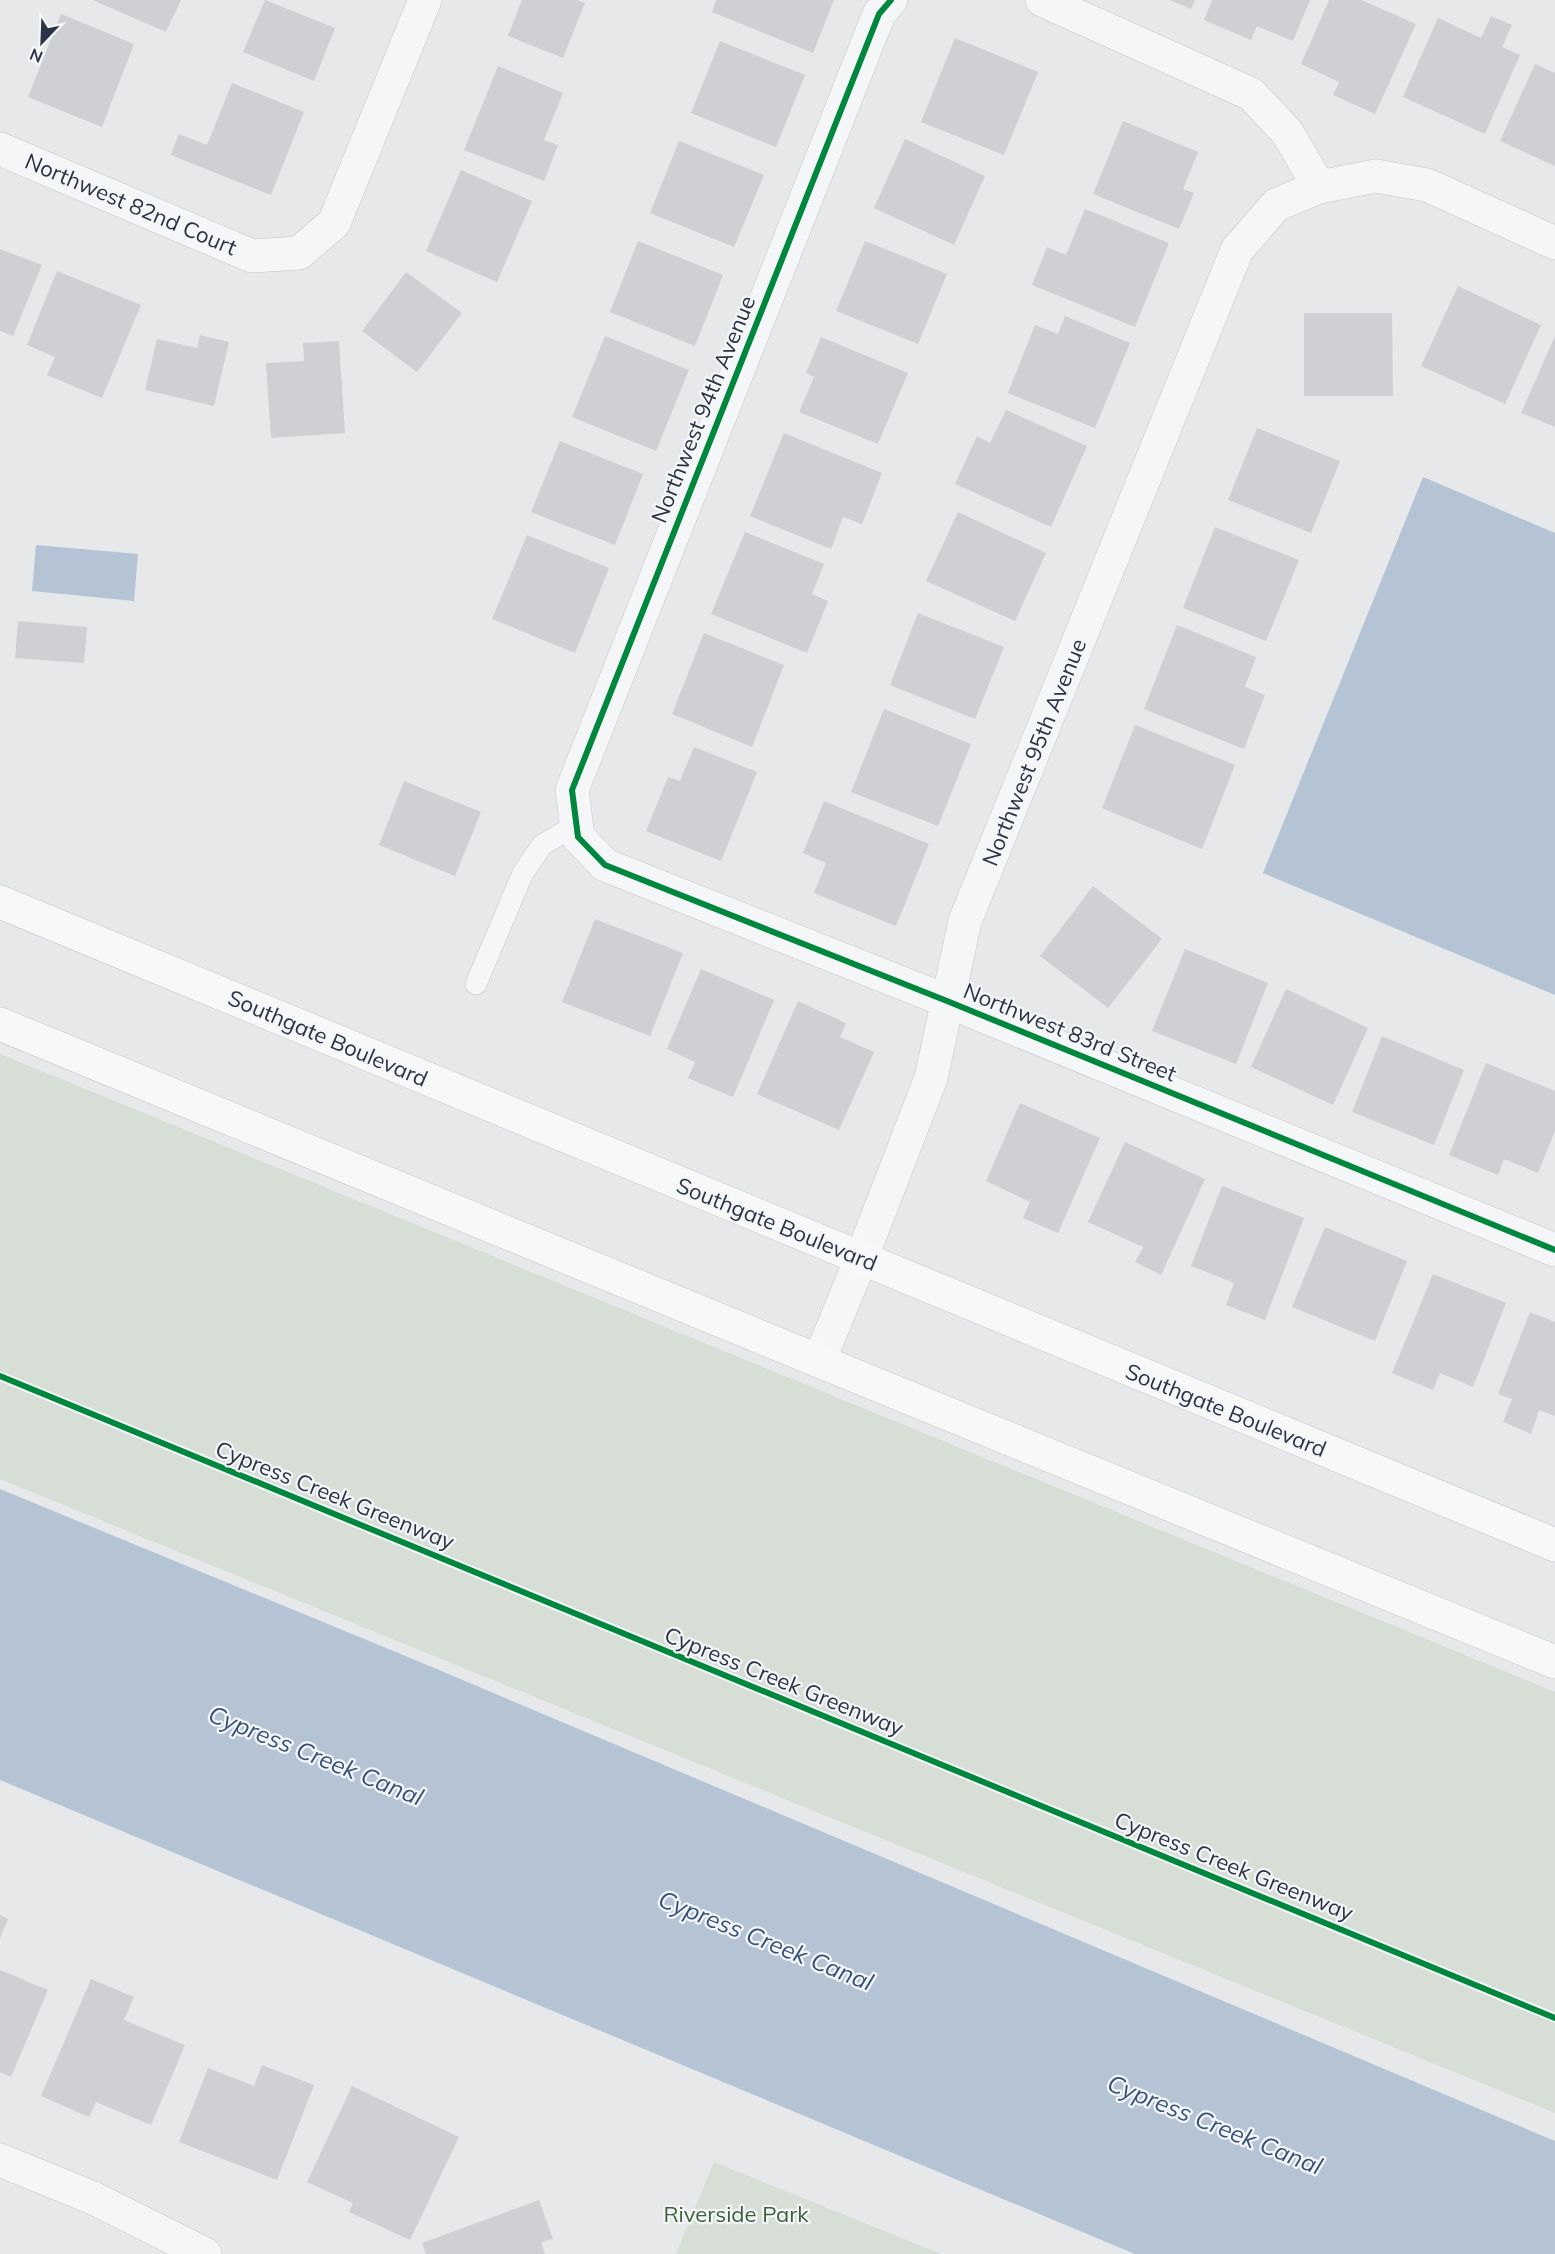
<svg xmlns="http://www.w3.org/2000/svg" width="1555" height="2254" viewBox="0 0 1555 2254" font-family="Mulish,sans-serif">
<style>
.green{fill:#d6ded6}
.water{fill:#b4c4d5}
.building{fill:#ced0d3}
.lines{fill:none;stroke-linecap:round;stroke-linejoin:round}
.service-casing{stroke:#c4c6c8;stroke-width:22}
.minor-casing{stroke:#c4c6c8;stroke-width:34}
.secondary-casing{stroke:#c4c6c8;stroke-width:34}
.service{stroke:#f5f6f7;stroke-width:21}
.minor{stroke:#f5f6f7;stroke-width:33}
.secondary{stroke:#f8f8f8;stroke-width:33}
.cycleway-casing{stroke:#f4f6f9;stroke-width:10}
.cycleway{stroke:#00873e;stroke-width:6}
.labels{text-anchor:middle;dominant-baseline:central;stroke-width:4.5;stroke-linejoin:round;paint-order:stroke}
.street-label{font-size:22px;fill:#2b3445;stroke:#f4f6f9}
.park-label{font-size:22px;fill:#3f6138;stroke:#f4f6f9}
.water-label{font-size:24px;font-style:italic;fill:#34527a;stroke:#f4f6f9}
</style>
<rect width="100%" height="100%" fill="#e6e8ea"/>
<path class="green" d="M 0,1054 L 1555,1692 L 1555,2113 L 0,1479 Z
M 714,2162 L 941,2254 L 676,2254 Z"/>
<path class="water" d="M 1423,477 L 1555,533 L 1555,995 L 1263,873 Z
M 36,545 L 138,554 L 134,601 L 32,591 Z
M 0,1489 L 420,1662 L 1555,2141 L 1555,2254 L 1135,2254 L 0,1780 Z"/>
<path class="building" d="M 93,0 L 181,0 L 166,32 Z
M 265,0 L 335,28 L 314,81 L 243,52 Z
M 522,0 L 577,0 L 585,3 L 563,58 L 508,36 Z
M 716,0 L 834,0 L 813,53 L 712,12 Z
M 1170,0 L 1195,0 L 1191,9 Z
M 1212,0 L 1310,0 L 1293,41 L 1257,26 L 1251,40 L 1204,20 Z
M 1329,0 L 1361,0 L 1416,24 L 1375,114 L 1333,95 L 1339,82 L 1301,64 Z
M 61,14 L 134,44 L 102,127 L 28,97 Z
M 1491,16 L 1512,25 L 1502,47 L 1520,55 L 1485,134 L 1403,97 L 1438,18 L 1481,38 Z
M 955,38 L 1038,72 L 1004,155 L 921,122 Z
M 720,41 L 805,75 L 776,147 L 691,113 Z
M 1535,64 L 1555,73 L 1555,166 L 1500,141 Z
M 498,66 L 563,93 L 544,140 L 558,145 L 544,181 L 464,150 Z
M 232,83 L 304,112 L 271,195 L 171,155 L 179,134 L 207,145 Z
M 1123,121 L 1198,152 L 1183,189 L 1194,193 L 1179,229 L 1093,194 Z
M 905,139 L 985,176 L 954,245 L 874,208 Z
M 679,141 L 764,175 L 734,247 L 650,213 Z
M 461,170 L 532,201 L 497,282 L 426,251 Z
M 1085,209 L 1169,243 L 1135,327 L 1032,285 L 1047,247 L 1066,255 Z
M 638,241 L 723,275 L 695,346 L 610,312 Z
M 865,241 L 947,274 L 918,344 L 836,311 Z
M 0,249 L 42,265 L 13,336 L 0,331 Z
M 57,271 L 141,305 L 102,398 L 47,375 L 55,357 L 27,345 Z
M 406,272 L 462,313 L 417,372 L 362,331 Z
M 1458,286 L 1541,325 L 1505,404 L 1421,366 Z
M 1304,313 L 1392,313 L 1393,396 L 1304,396 Z
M 1065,316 L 1130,343 L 1095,428 L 1008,393 L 1035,325 L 1058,334 Z
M 200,335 L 229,342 L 214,406 L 145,390 L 157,339 L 197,348 Z
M 605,336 L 689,370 L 656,451 L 572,417 Z
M 1555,336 L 1555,427 L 1521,413 Z
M 821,337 L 908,373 L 878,444 L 799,412 L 814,377 L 806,373 Z
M 339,341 L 345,433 L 271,438 L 266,363 L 304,361 L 303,343 Z
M 1006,410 L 1087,446 L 1051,527 L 955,484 L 977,436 L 990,443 Z
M 1257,428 L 1340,461 L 1311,533 L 1228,500 Z
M 784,433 L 882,473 L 862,524 L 843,517 L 831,549 L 750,516 Z
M 560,441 L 643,474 L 615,545 L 531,512 Z
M 958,512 L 1046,553 L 1015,621 L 926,581 Z
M 1215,527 L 1299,560 L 1266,641 L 1183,608 Z
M 745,532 L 824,564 L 812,594 L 828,601 L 807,653 L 711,614 Z
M 527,535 L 609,568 L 575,653 L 492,619 Z
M 918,613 L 1004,647 L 975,719 L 890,685 Z
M 18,621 L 87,627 L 84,663 L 15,658 Z
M 1177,625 L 1256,657 L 1245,687 L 1265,695 L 1244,749 L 1144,709 Z
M 704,633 L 784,665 L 752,747 L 672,714 Z
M 884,709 L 971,744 L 938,826 L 851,792 Z
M 1135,725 L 1235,765 L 1202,849 L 1102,808 Z
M 694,747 L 757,772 L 721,861 L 646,831 L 668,777 L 680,781 Z
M 404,781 L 481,812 L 455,876 L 379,845 Z
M 824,801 L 929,844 L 896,926 L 814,893 L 826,863 L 803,853 Z
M 1093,886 L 1162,939 L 1108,1008 L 1040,956 Z
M 595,919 L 683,953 L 650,1036 L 562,1002 Z
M 1185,949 L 1268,983 L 1236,1064 L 1152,1031 Z
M 701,969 L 774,1000 L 733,1097 L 688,1078 L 695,1062 L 667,1049 Z
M 1286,989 L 1368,1028 L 1333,1105 L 1251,1067 Z
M 798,1001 L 846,1023 L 840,1037 L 874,1052 L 839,1130 L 757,1094 Z
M 1382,1036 L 1464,1070 L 1434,1145 L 1352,1112 Z
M 1486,1063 L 1555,1091 L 1555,1131 L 1538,1173 L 1504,1159 L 1498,1175 L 1449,1155 Z
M 1020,1103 L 1100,1138 L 1058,1233 L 1023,1218 L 1030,1202 L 986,1181 Z
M 1125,1142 L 1205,1179 L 1161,1275 L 1135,1262 L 1143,1247 L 1088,1222 Z
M 1222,1186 L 1304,1218 L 1265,1320 L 1226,1305 L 1234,1283 L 1191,1266 Z
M 1325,1227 L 1407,1261 L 1375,1341 L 1292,1307 Z
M 1433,1274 L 1506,1303 L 1473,1387 L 1440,1373 L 1433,1390 L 1392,1373 Z
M 1530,1312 L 1555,1322 L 1555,1416 L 1539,1410 L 1531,1434 L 1503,1422 L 1512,1399 L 1498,1394 Z
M 0,1915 L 8,1919 L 0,1938 Z
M 0,1970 L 48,1990 L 11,2077 L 0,2072 Z
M 91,1979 L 134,1997 L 124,2020 L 185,2045 L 151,2125 L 96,2102 L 89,2117 L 41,2096 Z
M 262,2065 L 314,2085 L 277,2180 L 179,2142 L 208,2068 L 254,2086 Z
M 352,2086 L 459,2137 L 410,2240 L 349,2212 L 353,2203 L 307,2182 Z
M 539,2200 L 553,2239 L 541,2242 L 545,2254 L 426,2254 L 422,2243 Z"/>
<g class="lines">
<g class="service-casing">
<path id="service" d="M 476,984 L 523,873 L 542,845 L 576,825"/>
</g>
<g class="minor-casing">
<path id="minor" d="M 891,0 L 879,14 L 572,790 L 578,837 L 605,865 L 947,1001 L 1555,1250
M 1042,0 L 1251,94 L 1287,132 L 1319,187
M 0,149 L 252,256 L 299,253 L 334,223 L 425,0
M 819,1361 L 861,1259 L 931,1078 L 965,921 L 1237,250 L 1276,205 L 1319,187 L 1376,176 L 1427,185 L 1555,243
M 0,2160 L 93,2198 L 205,2254"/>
</g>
<g class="secondary-casing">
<path id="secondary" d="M 0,902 L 1555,1545
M 0,1024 L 819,1361 L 1555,1662"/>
</g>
<use href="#service" class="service"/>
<use href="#minor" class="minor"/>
<use href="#secondary" class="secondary"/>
<g class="cycleway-casing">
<path id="cycleway" d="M 891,0 L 879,14 L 572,790 L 578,837 L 605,865 L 947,1001 L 1555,1250
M 0,1376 L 1555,2018"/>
</g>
<use href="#cycleway" class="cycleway"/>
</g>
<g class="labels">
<g class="street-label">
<text transform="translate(131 204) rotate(23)">Northwest 82nd Court</text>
<text transform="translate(703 409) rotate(-68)">Northwest 94th Avenue</text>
<text transform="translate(1034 752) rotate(-68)">Northwest 95th Avenue</text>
<text transform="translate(1070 1032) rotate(22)">Northwest 83rd Street</text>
<text transform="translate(328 1038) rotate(23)">Southgate Boulevard</text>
<text transform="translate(777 1224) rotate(22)">Southgate Boulevard</text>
<text transform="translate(1226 1410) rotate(22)">Southgate Boulevard</text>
<text transform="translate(335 1495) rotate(22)">Cypress Creek Greenway</text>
<text transform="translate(784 1681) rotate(22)">Cypress Creek Greenway</text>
<text transform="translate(1234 1866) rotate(22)">Cypress Creek Greenway</text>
</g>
<g class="park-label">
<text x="736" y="2214">Riverside Park</text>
</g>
<g class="water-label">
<text transform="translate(316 1755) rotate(22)">Cypress Creek Canal</text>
<text transform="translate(766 1940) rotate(22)">Cypress Creek Canal</text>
<text transform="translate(1215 2124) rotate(22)">Cypress Creek Canal</text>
</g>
</g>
<g transform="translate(42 42) rotate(203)" stroke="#f4f6f9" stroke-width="4.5" paint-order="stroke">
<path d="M0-4.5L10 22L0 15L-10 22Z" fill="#2b3445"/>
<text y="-9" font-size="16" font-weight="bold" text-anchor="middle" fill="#2b3445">N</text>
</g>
</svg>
